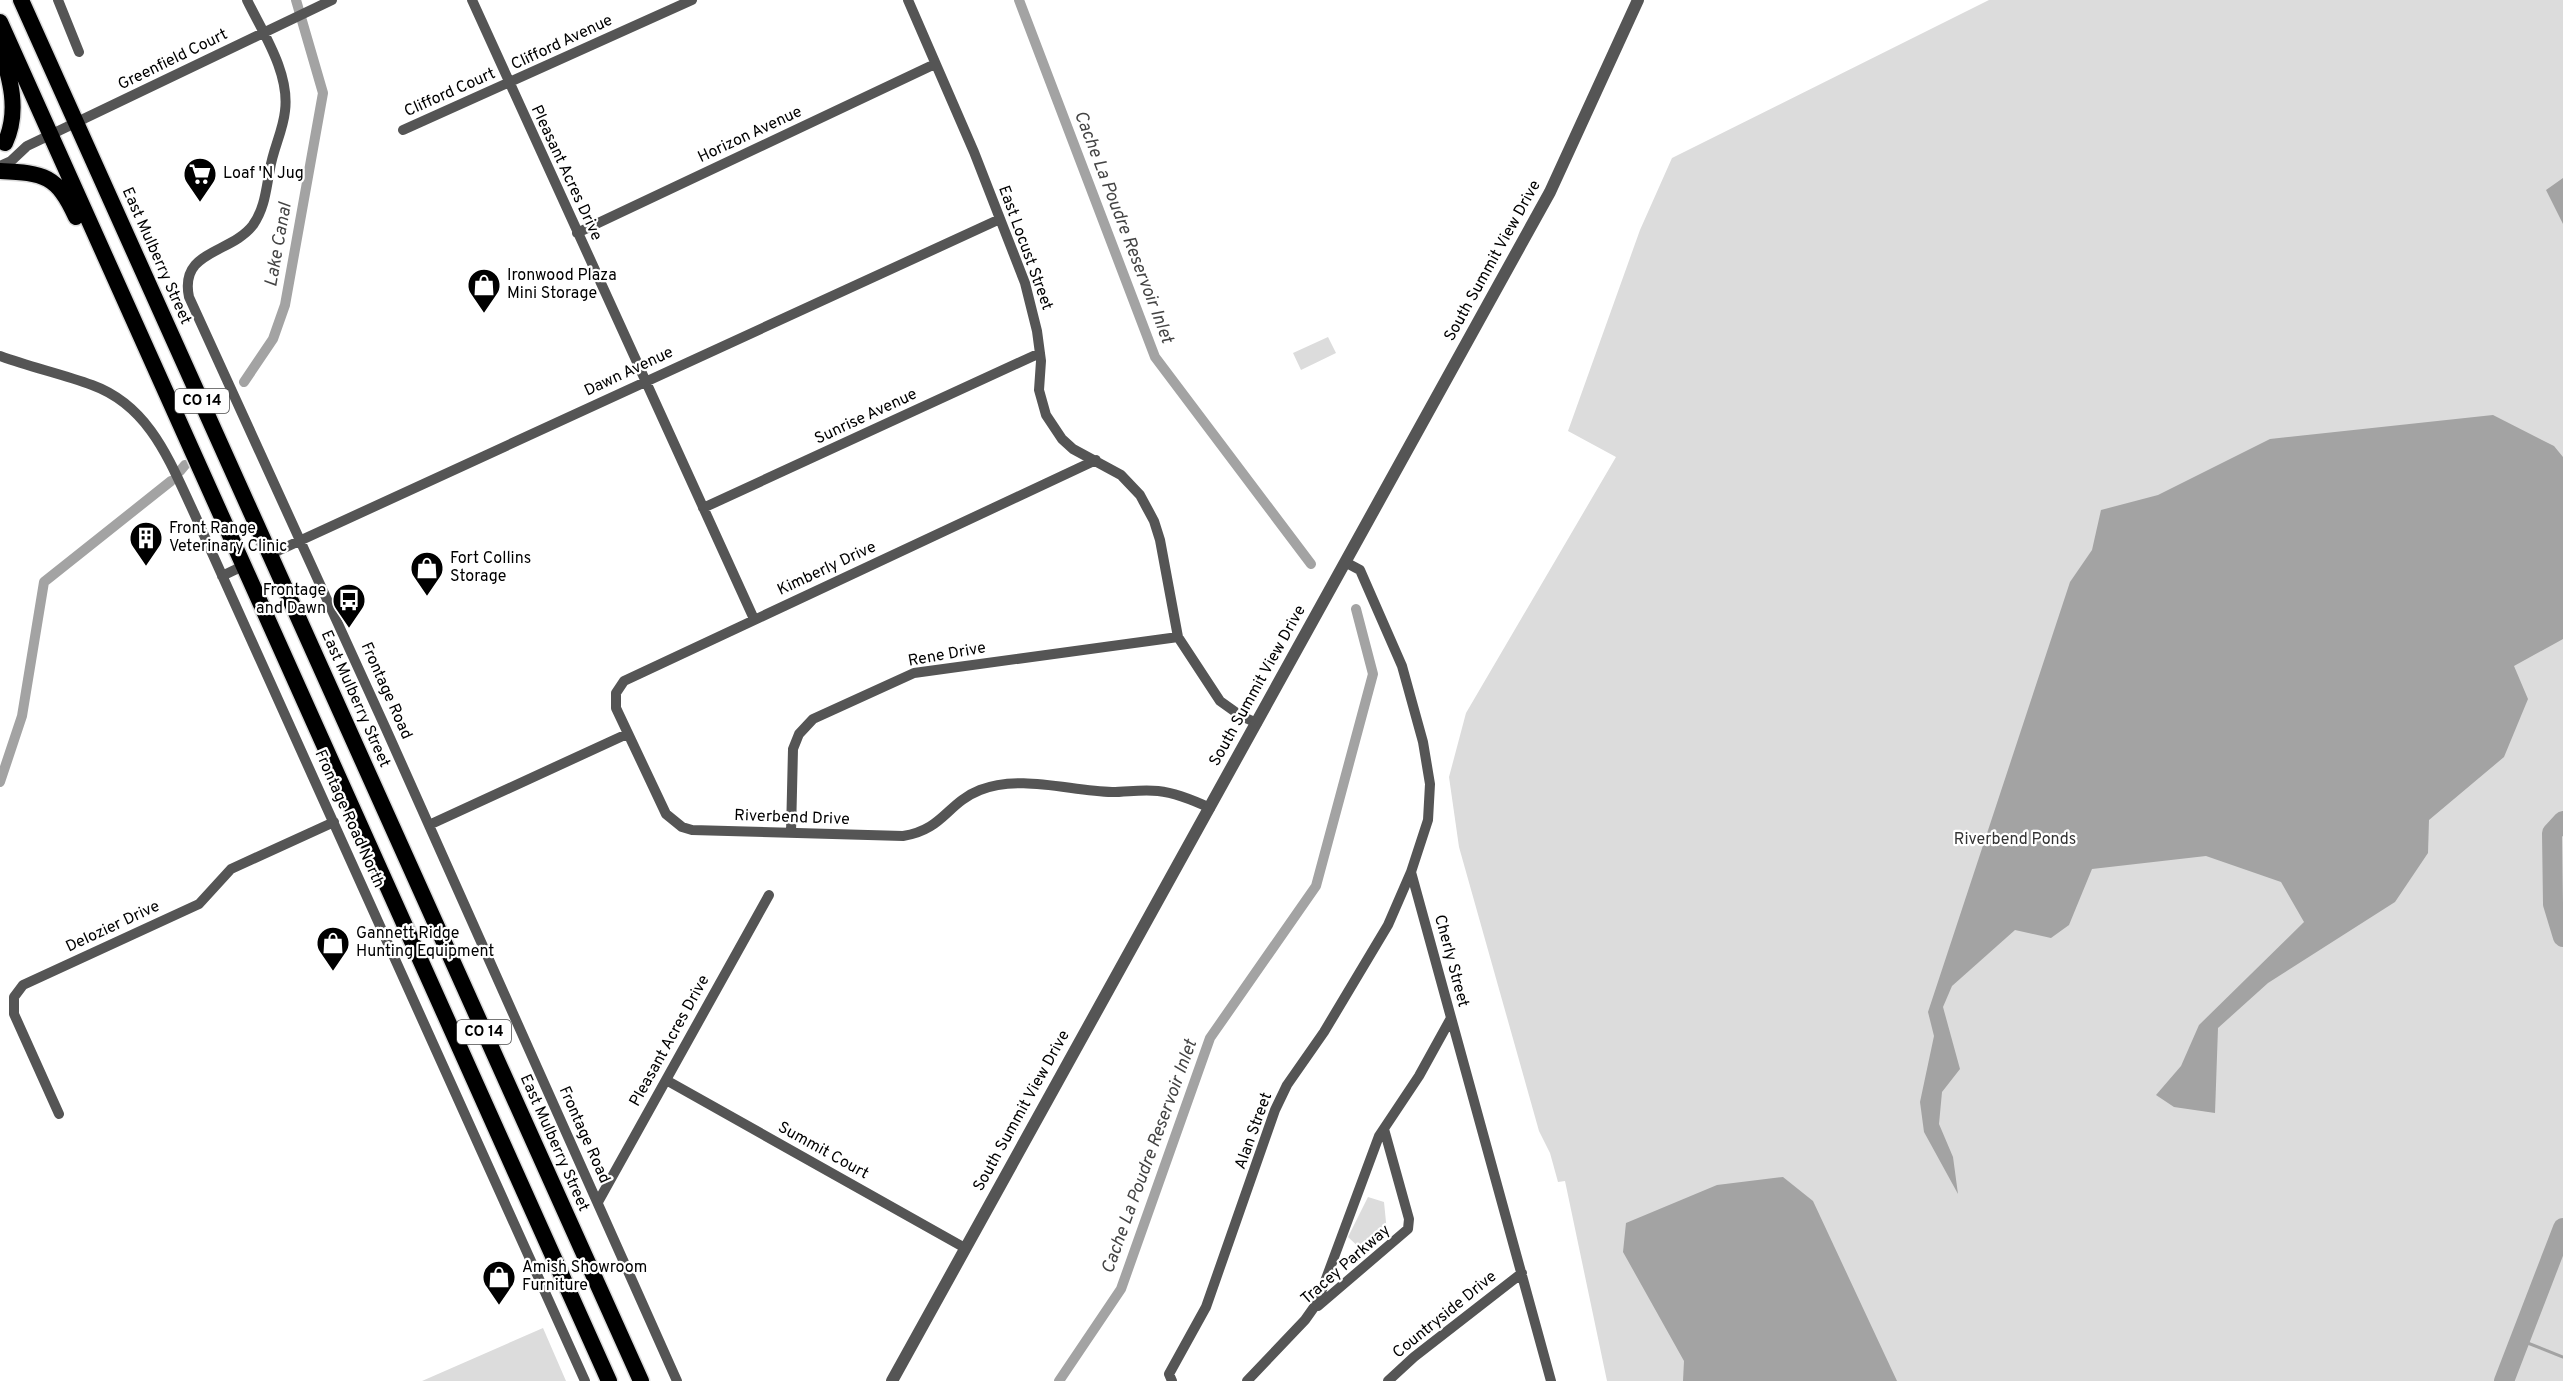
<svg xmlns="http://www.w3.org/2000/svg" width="2563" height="1381" viewBox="0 0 2563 1381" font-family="Overpass,sans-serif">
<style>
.green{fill:#dcdcdc}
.water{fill:#a3a3a3}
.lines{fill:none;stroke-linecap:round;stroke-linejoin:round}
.stream{stroke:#a3a3a3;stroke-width:3}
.canal{stroke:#a3a3a3;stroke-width:10}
.river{stroke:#a3a3a3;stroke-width:20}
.trunk-casing{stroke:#dbdbdb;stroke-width:19}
.minor{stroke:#555;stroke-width:10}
.tertiary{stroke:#555;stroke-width:12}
.trunk{stroke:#000;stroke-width:16}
.labels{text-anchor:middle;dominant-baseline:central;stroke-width:4.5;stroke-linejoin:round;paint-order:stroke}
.shield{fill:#fff;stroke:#4c4c4c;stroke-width:1.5}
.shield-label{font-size:15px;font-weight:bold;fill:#000}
.street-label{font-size:16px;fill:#000;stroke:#fff}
.poi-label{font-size:16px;fill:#000;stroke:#fff;text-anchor:start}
.park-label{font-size:16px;fill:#333;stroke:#fff}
.water-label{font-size:18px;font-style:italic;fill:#444;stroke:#fff}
</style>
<rect width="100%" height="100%" fill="#fff"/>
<path class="green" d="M 1989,0 L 2563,0 L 2563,1381 L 1607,1381 L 1565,1181 L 1558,1182 L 1550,1153 L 1539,1131 L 1459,847 L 1449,777 L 1466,713 L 1616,457 L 1568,431 L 1640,230 L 1672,158 Z
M 1328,337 L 1336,353 L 1301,370 L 1293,353 Z
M 1368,1197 L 1384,1202 L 1387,1232 L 1364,1252 L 1348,1237 Z
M 543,1328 L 566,1381 L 422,1381 Z"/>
<path class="water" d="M 2563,178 L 2563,224 L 2546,190 Z
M 2493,415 L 2554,446 L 2563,457 L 2563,639 L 2514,666 L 2528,699 L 2504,757 L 2429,820 L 2428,853 L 2395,902 L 2268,983 L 2218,1028 L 2215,1113 L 2174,1107 L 2156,1095 L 2181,1066 L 2199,1025 L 2304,922 L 2281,882 L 2206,856 L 2092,869 L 2069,925 L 2051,938 L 2015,930 L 1952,986 L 1943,1007 L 1960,1069 L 1942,1092 L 1939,1124 L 1953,1157 L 1958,1194 L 1924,1132 L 1920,1102 L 1934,1036 L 1928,1012 L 2070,582 L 2092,550 L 2101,510 L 2158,495 L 2270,439 Z
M 1783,1177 L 1813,1201 L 1897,1381 L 1683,1381 L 1684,1361 L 1623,1252 L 1626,1223 L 1717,1185 Z"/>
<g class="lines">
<path class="stream" d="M 2520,1340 L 2563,1357"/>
<path class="canal" d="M 1019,0 L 1155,357 L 1311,564
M 244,382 L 273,339 L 285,305 L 323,93 L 296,0
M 180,471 L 185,465
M 0,782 L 22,716 L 44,582 L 171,481
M 1059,1381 L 1121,1289 L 1210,1038 L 1316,886 L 1373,674 L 1356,609"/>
<path class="river" d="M 2563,821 L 2552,833 L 2553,904 L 2563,937
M 2504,1381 L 2563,1228"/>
<g class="trunk-casing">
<path id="trunk" d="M 21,0 L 641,1381
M 0,22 L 609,1381
M 0,46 C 10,78 20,111 5,143
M 0,171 C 44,173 57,175 76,217"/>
</g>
<path class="minor" d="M 58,0 L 79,52
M 247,0 C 263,33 290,73 285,111 C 283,131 273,149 270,169 C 266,189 265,208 253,225 C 231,254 179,250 189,297 L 386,729 L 677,1381
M 472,0 L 754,619
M 908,0 L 974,152 L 1025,283 L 1037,331 L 1041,361 L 1039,390 L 1046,415 L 1062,439 L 1073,449 L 1121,475 L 1140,495 L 1154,521 L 1160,540 L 1178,637 L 1220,701 L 1241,716 L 1257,723
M 403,130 L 692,0
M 0,166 L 11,161 L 27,146 L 332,0
M 577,233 L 935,64
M 0,356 C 30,367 62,374 92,385 C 150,406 170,462 194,513 L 585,1381
M 1096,460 L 624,681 L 616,693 L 616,708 L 666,814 L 682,827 L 692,830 L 903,836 C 943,830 947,803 980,790 C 1020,774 1070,791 1112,792 C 1127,792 1142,789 1158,791 C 1176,793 1193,800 1210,808
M 703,508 L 1040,353
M 271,554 L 1000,219
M 222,576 L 245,565
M 429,825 L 627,734
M 791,833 L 793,749 L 799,734 L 813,719 L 914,673 L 1178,637
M 1411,872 L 1551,1381
M 666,1080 L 965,1248
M 59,1114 L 14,1014 L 14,997 L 23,985 L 199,904 L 231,869 L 334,822
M 598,1202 L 769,895
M 1318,1306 L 1408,1229 L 1409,1219 L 1384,1129
M 1172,1381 L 1169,1374 L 1206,1307 L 1275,1110 L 1287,1085 L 1324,1032 L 1388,925 L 1411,872 L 1428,820 L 1430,784 L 1423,742 L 1402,666 L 1360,570 L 1345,562
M 1247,1381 L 1305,1320 L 1317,1303 L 1379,1136 L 1419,1076 L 1451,1018
M 1388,1381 L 1414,1357 L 1522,1273"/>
<path class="tertiary" d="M 892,1381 L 1550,192 L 1638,0"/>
<use href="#trunk" class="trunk"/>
</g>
<defs>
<g id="supermarket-pin" transform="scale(1.725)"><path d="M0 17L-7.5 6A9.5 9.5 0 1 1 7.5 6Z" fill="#000" stroke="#fff"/><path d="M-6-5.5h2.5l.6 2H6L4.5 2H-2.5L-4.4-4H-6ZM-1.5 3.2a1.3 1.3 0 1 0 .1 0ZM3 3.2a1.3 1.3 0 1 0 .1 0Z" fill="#fff"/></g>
<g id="shop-pin" transform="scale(1.725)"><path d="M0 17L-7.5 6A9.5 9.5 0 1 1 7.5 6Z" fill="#000" stroke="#fff"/><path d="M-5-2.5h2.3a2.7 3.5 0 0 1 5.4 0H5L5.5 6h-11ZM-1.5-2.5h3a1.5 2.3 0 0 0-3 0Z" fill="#fff"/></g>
<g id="building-pin" transform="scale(1.725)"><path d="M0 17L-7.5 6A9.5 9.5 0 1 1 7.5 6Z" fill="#000" stroke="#fff"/><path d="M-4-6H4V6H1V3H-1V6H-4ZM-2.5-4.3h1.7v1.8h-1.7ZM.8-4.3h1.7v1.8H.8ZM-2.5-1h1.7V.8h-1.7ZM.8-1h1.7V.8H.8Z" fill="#fff"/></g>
<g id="bus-pin" transform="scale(1.725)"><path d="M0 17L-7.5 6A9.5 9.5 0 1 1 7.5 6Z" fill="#000" stroke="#fff"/><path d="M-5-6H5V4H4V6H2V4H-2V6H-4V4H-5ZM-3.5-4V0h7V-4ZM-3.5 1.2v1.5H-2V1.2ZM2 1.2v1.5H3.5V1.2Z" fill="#fff"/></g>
</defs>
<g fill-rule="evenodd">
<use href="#supermarket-pin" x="200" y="174"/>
<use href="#shop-pin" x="484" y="285"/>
<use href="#building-pin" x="146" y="538"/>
<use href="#shop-pin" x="427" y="568"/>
<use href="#bus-pin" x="349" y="600"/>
<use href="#shop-pin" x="333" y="943"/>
<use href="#shop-pin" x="499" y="1277"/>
</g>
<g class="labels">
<g class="shield">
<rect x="175" y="389" width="54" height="24" rx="4.5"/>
<rect x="457" y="1020" width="54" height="24" rx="4.5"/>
</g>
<g class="shield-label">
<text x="202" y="401">CO 14</text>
<text x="484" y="1032">CO 14</text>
</g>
<g class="street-label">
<text transform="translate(562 43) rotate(-25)">Clifford Avenue</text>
<text transform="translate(173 60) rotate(-26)">Greenfield Court</text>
<text transform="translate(450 93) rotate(-24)">Clifford Court</text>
<text transform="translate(750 135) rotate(-25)">Horizon Avenue</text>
<text transform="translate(566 173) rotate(65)">Pleasant Acres Drive</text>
<text transform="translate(1025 248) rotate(70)">East Locust Street</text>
<text transform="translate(156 256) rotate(66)">East Mulberry Street</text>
<text transform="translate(1493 261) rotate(-61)">South Summit View Drive</text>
<text transform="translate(629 372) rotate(-25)">Dawn Avenue</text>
<text transform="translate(866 417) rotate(-25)">Sunrise Avenue</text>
<text transform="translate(827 569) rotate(-25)">Kimberly Drive</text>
<text transform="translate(947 655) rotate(-10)">Rene Drive</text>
<text transform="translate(1258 686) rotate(-61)">South Summit View Drive</text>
<text transform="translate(386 691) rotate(66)">Frontage Road</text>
<text transform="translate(355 699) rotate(66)">East Mulberry Street</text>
<text transform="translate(792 818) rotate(2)">Riverbend Drive</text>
<text transform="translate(349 819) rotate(66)">Frontage Road North</text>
<text transform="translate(113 927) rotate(-25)">Delozier Drive</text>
<text transform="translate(1451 961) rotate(75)">Cherly Street</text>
<text transform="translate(670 1041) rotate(-61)">Pleasant Acres Drive</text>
<text transform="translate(1022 1111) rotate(-61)">South Summit View Drive</text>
<text transform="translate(1254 1131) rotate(-70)">Alan Street</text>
<text transform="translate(584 1135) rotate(66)">Frontage Road</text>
<text transform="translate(554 1143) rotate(66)">East Mulberry Street</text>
<text transform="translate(823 1151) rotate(29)">Summit Court</text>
<text transform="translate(1346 1265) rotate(-41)">Tracey Parkway</text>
<text transform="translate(1445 1315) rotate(-39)">Countryside Drive</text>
</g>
<g class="poi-label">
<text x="223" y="174">Loaf 'N Jug</text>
<text x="507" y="276">Ironwood Plaza<tspan x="507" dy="18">Mini Storage</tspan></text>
<text x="169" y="529">Front Range<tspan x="169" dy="18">Veterinary Clinic</tspan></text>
<text x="450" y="559">Fort Collins<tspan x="450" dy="18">Storage</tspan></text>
<text x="326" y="591" text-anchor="end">Frontage<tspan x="326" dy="18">and Dawn</tspan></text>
<text x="356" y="934">Gannett Ridge<tspan x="356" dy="18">Hunting Equipment</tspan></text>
<text x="522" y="1268">Amish Showroom<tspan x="522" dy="18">Furniture</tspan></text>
</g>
<g class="park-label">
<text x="2015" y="840">Riverbend Ponds</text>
</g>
<g class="water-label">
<text transform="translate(1123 227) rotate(69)">Cache La Poudre Reservoir Inlet</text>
<text transform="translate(279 245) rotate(-80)">Lake Canal</text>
<text transform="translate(1150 1157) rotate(-70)">Cache La Poudre Reservoir Inlet</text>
</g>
</g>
</svg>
